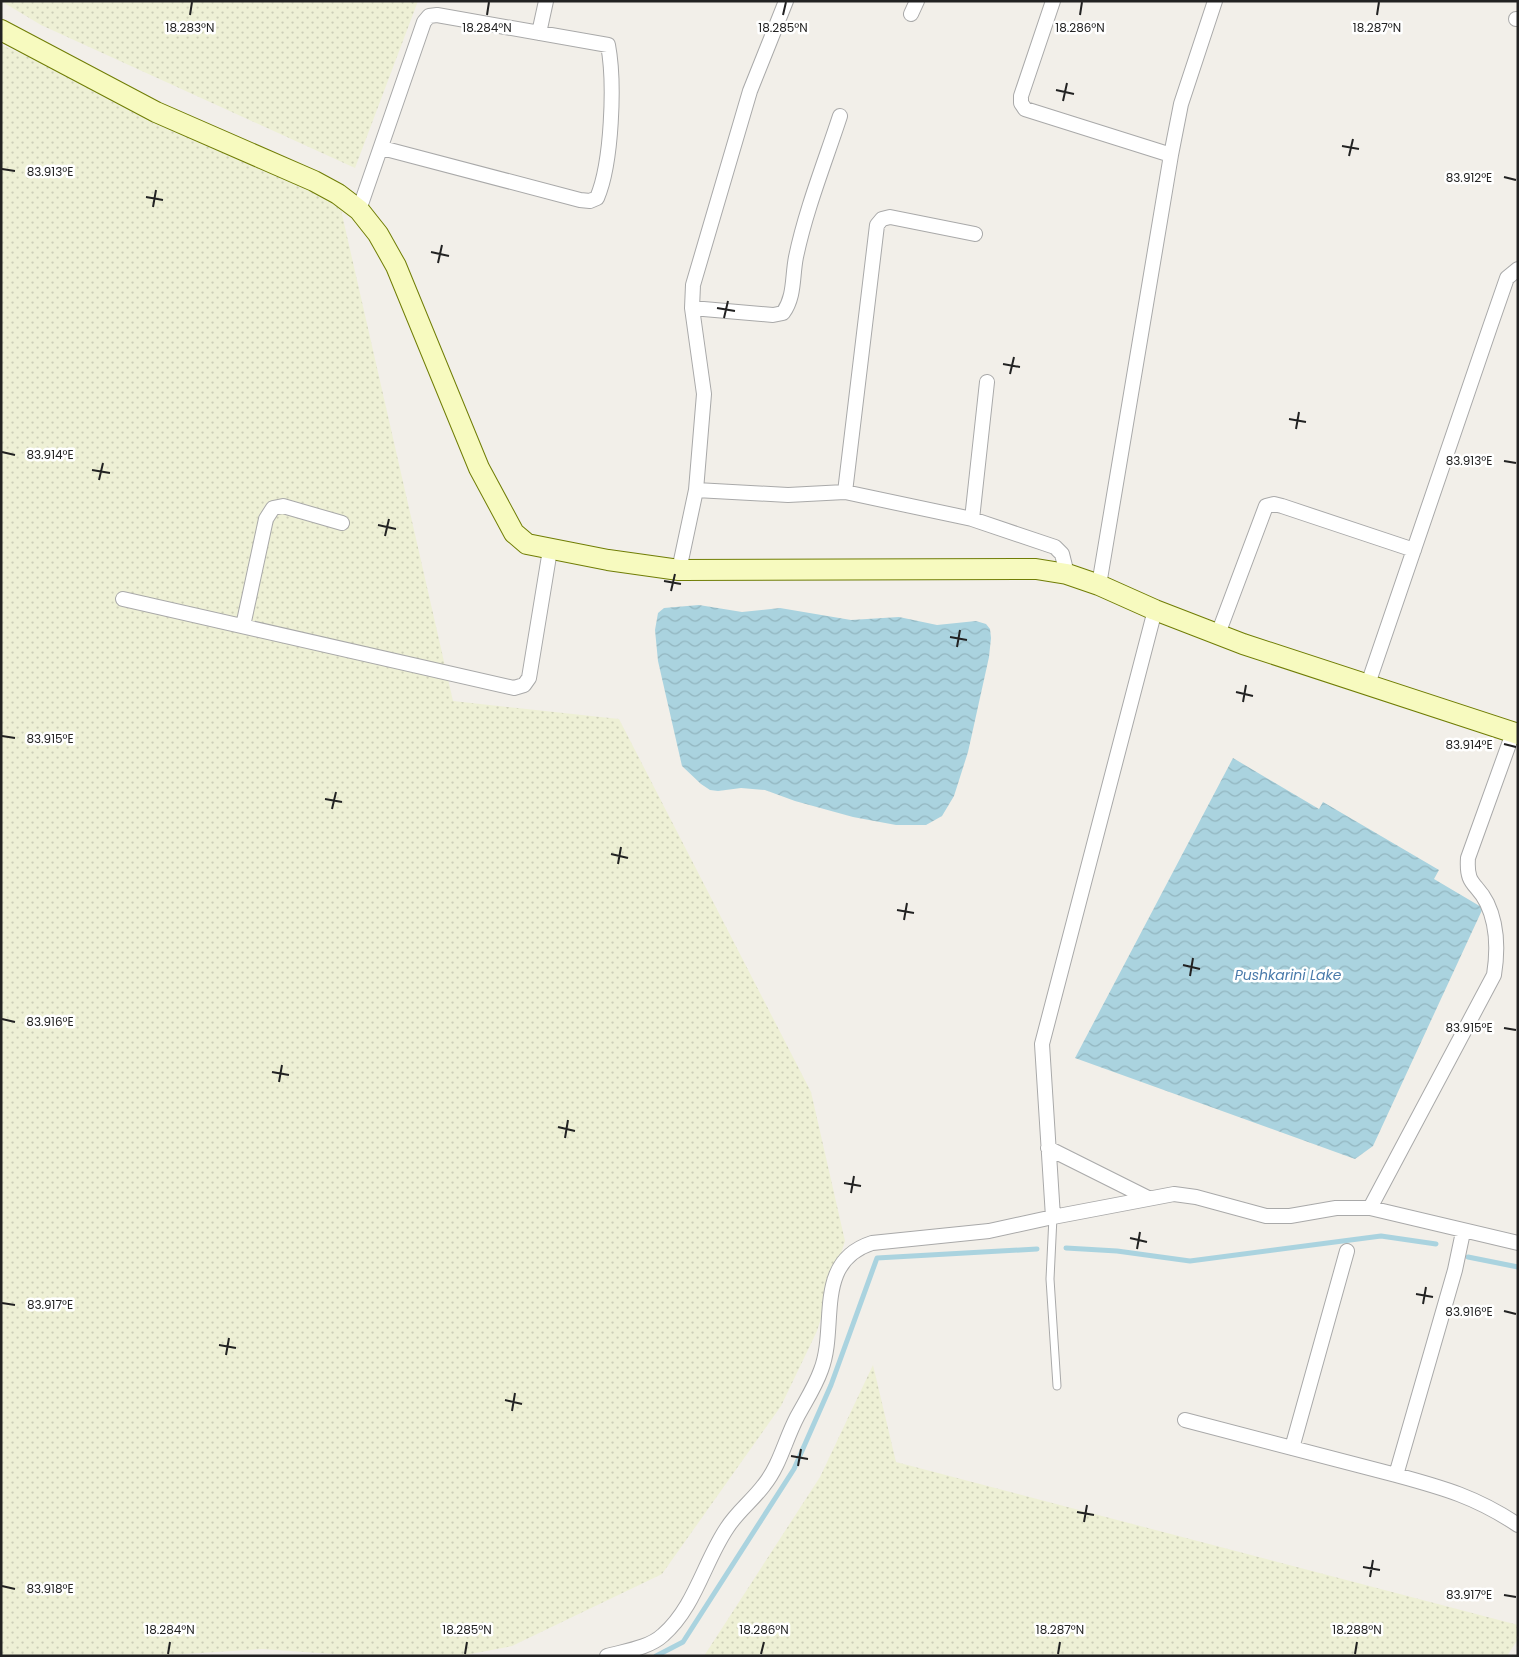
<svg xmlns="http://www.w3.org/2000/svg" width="1519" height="1657" viewBox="0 0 1519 1657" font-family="Poppins,sans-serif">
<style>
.farmland{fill:url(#farmland-dots)}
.water{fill:url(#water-waves)}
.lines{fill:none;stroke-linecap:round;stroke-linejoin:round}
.stream{stroke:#aad3df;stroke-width:5}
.service-casing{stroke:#a9a9a9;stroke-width:9}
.minor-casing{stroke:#a9a9a9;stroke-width:16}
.secondary-casing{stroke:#707d05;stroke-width:22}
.service{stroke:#fff;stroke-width:7}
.minor{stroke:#fff;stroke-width:14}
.secondary{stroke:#f7fabf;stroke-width:20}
.ticks{fill:none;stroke:#222;stroke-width:2}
.labels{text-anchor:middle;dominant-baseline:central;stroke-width:5;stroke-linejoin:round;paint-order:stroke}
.water-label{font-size:14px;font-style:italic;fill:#4a7aab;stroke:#fff}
.ticks-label{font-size:12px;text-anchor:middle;fill:#222;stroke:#fff;stroke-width:5;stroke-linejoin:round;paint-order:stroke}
</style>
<defs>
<pattern id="farmland-dots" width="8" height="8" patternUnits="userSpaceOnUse" patternTransform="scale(1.25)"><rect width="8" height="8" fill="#eef0d5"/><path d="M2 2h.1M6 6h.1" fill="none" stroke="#ccceb7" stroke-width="1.8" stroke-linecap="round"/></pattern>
<pattern id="water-waves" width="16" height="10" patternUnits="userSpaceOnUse" patternTransform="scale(1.25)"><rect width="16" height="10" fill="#aad3df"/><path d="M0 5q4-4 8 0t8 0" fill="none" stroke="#92b5bf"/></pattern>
</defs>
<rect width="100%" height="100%" fill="#f2efe9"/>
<path class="farmland" d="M 1,1 L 418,1 L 355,168 L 41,25 Z
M 1,45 L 336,188 L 453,701 L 619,719 L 811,1092 L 845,1241 L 817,1331 L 781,1406 L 662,1574 L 512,1646 L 460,1656 L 361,1656 L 262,1649 L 152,1656 L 1,1656 Z
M 873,1365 L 896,1462 L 1518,1625 L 1518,1639 L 1507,1656 L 704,1656 L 820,1477 Z"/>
<path class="water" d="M 699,605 L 742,612 L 780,608 L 851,620 L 899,617 L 937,625 L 976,621 L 986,624 L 990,629 L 991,638 L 989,657 L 968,752 L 954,796 L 942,816 L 926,825 L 896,825 L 853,817 L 795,801 L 765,790 L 741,788 L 718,791 L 710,790 L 701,784 L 682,766 L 658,661 L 655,630 L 658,613 L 664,608 Z
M 1233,758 L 1319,809 L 1323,802 L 1439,870 L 1434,879 L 1483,908 L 1373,1146 L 1355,1159 L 1075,1058 Z"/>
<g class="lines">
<path class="stream" d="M 1066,1248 L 1117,1251 L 1190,1261 L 1381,1236 L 1436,1244
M 1468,1257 L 1518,1267
M 656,1656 L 683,1642 L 794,1469 L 831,1385 L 877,1258 L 1037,1249"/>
<g class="service-casing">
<path id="service" d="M 1053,1217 L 1050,1279 L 1057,1386"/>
</g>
<g class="minor-casing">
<path id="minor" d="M 1053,1 L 1021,96 L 1021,103 L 1025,109 L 1171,155
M 911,14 L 917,1
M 1516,19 L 1518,19
M 539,33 L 546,1
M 359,210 L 424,22 L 429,16 L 437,15 L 608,45 C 615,82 612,163 597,198 L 590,201 L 580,200 L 382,148
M 692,308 L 773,315 L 783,313 C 795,296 792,277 796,257 C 806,209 825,162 840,116
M 987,382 L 972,519 L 1055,547 L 1062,554 L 1067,574
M 696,490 L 788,495 L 845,492 L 972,519
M 845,492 L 877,225 L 882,219 L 890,217 L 975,234
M 679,570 L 696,490 L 704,394 L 692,308 L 693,285 L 750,91 L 786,1
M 1099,585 L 1171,155 L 1181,104 L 1215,1
M 123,599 L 514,688 L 524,685 L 529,678 L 550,550
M 1155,610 L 1042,1044 L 1053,1217 L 1174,1194 L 1196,1197 L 1266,1216 L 1290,1216 L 1336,1208 L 1370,1208 L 1518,1243
M 243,626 L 266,519 L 273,508 L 283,506 L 342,523
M 1218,634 L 1266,506 L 1274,504 L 1282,506 L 1414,550
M 1368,684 L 1490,327 L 1507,278 L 1518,269
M 1048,1148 L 1148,1198
M 1370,1208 L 1494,975 C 1498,950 1498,926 1487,903 C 1477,882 1466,887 1468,858 L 1513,733
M 1463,1232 L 1455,1270 L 1396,1475 C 1444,1488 1476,1497 1518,1525
M 1185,1420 L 1396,1475
M 1292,1448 L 1347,1251
M 607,1656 C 625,1651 649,1648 663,1635 C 695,1607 704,1562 727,1528 C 737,1512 753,1500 764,1485 C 780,1465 785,1440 797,1417 C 805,1402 815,1387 821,1370 C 838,1326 813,1262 872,1243 L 989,1231 L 1053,1217"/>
</g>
<g class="secondary-casing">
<path id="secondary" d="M 1,30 L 156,112 L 314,181 L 338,194 L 359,210 L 378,234 L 396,266 L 479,468 L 514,533 L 527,544 L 608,560 L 679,570 L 1036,569 L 1067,574 L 1099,585 L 1155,610 L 1243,644 L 1518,734"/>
</g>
<use href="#service" class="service"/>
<use href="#minor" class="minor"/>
<use href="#secondary" class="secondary"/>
</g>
<path class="ticks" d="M 190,15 L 192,2M 487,15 L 489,2M 783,15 L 786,2M 1080,15 L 1082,2M 1377,15 L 1379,2M 1056,90 L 1074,94M 1063,101 L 1067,83M 1342,146 L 1359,149M 1349,156 L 1353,139M 2,169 L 15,171M 1504,177 L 1516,180M 146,197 L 163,200M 153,207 L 156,190M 431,252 L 449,256M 438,263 L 442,245M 717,308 L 735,311M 724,318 L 728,301M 1003,364 L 1020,367M 1010,374 L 1014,357M 1289,419 L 1306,422M 1296,429 L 1299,412M 2,452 L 15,455M 1504,461 L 1516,463M 92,470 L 110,473M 99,480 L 103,463M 378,525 L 396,529M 385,536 L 389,519M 664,581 L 681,584M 671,591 L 675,574M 950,637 L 967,640M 957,647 L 960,630M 1236,692 L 1253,696M 1243,702 L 1246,685M 2,736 L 15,738M 1504,744 L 1516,747M 325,799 L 342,802M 332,809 L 336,792M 611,854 L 628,858M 618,864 L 621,847M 897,910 L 914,913M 904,920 L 907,903M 1183,965 L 1200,969M 1190,976 L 1193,958M 2,1019 L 15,1022M 1504,1028 L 1516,1030M 272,1072 L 289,1075M 279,1082 L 282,1065M 558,1127 L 575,1131M 565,1138 L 568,1120M 844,1183 L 861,1186M 851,1193 L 854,1176M 1130,1238 L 1147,1242M 1137,1249 L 1140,1232M 1416,1294 L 1433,1297M 2,1303 L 15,1305M 1423,1304 L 1426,1287M 1504,1311 L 1516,1314M 219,1345 L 236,1348M 226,1355 L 229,1338M 505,1400 L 522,1404M 512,1411 L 515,1393M 791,1456 L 808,1459M 798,1466 L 801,1449M 1077,1512 L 1094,1515M 1084,1522 L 1087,1505M 1363,1567 L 1380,1570M 1370,1577 L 1373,1560M 2,1586 L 15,1589M 1504,1595 L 1516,1597M 168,1654 L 170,1642M 465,1654 L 467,1642M 761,1654 L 764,1642M 1058,1654 L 1060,1642M 1355,1654 L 1357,1642"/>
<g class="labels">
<g class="water-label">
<text x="1288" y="975">Pushkarini Lake</text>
</g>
</g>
<g class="ticks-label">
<text x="190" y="32">18.283°N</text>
<text x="487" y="32">18.284°N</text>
<text x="783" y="32">18.285°N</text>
<text x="1080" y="32">18.286°N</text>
<text x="1377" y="32">18.287°N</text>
<text x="50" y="176">83.913°E</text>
<text x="1469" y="182">83.912°E</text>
<text x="50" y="459">83.914°E</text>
<text x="1469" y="465">83.913°E</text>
<text x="50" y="743">83.915°E</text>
<text x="1469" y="749">83.914°E</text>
<text x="50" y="1026">83.916°E</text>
<text x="1469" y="1032">83.915°E</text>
<text x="50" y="1309">83.917°E</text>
<text x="1469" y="1316">83.916°E</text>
<text x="50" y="1593">83.918°E</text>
<text x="1469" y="1599">83.917°E</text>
<text x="170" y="1634">18.284°N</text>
<text x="467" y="1634">18.285°N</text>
<text x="764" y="1634">18.286°N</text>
<text x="1060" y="1634">18.287°N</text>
<text x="1357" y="1634">18.288°N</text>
</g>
<rect width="1519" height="1657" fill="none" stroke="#222222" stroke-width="5"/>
</svg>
